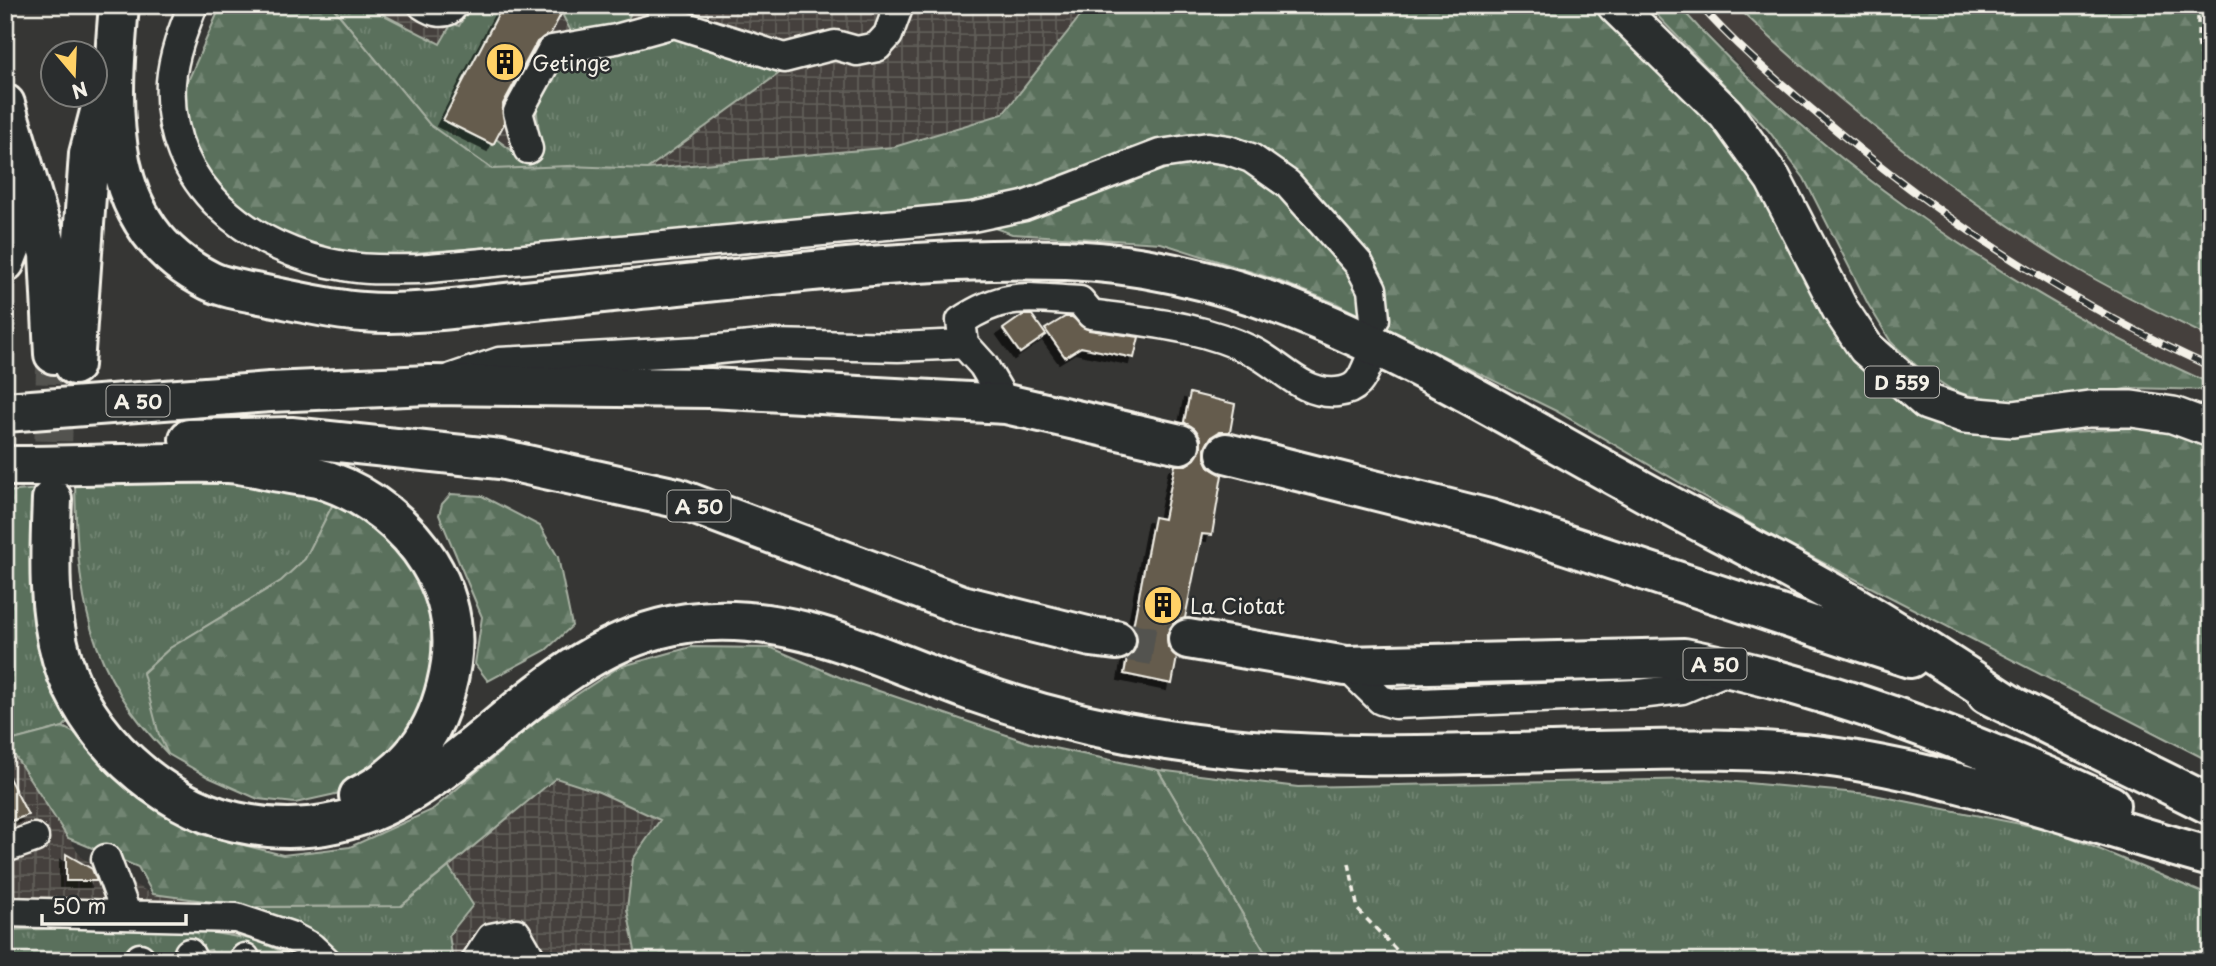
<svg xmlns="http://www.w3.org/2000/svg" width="2216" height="966" viewBox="0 0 2216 966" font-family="'Playpen Sans',sans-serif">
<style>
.built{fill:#44413c}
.industrial{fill:url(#industrial-grid)}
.grass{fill:url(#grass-tufts);stroke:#a7b0a2;stroke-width:2}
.forest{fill:url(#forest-firs);stroke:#a7b0a2;stroke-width:2}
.building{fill:#655c4d;stroke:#f4f1e8;stroke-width:2;filter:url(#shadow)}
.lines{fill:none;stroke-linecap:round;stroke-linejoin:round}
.highway-tunnel{stroke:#52524f;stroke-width:38;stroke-dasharray:38 19;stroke-linecap:butt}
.minor-casing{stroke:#f4f1e8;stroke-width:33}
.major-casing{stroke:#f4f1e8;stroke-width:40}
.highway-casing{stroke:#f4f1e8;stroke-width:44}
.path{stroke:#f4f1e8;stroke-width:3.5;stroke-dasharray:7 5;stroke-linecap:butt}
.minor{stroke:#2a2d2e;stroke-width:28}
.major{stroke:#2a2d2e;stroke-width:35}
.highway{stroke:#2a2d2e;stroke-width:38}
.rail-casing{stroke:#f4f1e8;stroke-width:8}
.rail{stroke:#2a2d2e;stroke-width:5;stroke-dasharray:16;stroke-linecap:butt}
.labels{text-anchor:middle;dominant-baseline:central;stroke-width:5;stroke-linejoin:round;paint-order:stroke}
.shield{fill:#2a2d2e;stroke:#b7b6b0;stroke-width:2}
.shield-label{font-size:19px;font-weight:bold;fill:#f4f1e8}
.poi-label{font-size:21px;fill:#f4f1e8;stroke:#2a2d2e;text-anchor:start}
</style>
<defs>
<pattern id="industrial-grid" width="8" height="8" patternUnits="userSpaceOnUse" patternTransform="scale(1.75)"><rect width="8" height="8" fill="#44413c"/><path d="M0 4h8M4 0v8" fill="none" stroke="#605d58"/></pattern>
<pattern id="grass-tufts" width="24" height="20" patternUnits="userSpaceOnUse" patternTransform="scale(1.75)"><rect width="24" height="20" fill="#5a705c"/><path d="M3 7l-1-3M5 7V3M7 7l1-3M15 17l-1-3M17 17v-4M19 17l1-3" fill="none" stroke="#728573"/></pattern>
<pattern id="forest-firs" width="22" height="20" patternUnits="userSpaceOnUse" patternTransform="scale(1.75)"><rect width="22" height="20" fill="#5a705c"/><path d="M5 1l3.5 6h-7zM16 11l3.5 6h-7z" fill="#728573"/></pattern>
<filter id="shadow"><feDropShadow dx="-6" dy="6" stdDeviation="0" flood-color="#0009"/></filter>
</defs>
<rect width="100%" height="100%" fill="#363634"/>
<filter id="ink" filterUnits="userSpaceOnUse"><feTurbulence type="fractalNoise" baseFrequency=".0143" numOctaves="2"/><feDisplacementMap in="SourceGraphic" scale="14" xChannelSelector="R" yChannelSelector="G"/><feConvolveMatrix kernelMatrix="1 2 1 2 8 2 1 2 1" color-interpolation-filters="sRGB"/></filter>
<g filter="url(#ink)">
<path class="built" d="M 1678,5 L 1735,5 L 1866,122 L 1973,203 L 2144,305 L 2211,338 L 2211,384 L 2059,307 L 1950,237 L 1840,155 L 1771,96 Z"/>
<path class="industrial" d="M 331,5 L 1089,5 L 1003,114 L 894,147 L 647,169 L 492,169 Z
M 5,740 L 82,858 L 153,894 L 250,907 L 401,906 L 555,778 L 599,792 L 660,820 L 627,909 L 637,961 L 5,961 Z"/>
<path class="grass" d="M 331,5 L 387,5 L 382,14 L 440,44 L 452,23 L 459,26 L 471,5 L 503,5 L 493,145 L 496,139 L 522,158 L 541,147 L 534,90 L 562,55 L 630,41 L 681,37 L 788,67 L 647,169 L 492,169 L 430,126 Z
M 568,5 L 634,5 L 627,22 L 575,39 L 563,16 Z
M 272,480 L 334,502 L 305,559 L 281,581 L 170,648 L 143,672 L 168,754 C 86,672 77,594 75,483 Z
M 40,489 L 78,711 L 63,727 L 6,742 L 5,492 Z
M 1158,770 L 1298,787 L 1704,779 L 1869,794 L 2056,831 L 2208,895 L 2211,896 L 2211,961 L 1270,961 Z
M 449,867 L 473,905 L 449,935 L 453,961 L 343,961 L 298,923 L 250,907 L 401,906 Z
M 172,926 L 256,940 L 303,961 L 216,961 L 211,950 L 153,961 L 145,953 L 124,961 L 5,961 L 5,930 Z"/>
<path class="forest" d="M 221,5 L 331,5 L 430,125 L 492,169 L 568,166 L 647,169 L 894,147 L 1003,114 L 1089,5 L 1595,5 L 1716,114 L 1798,255 L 1965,430 L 2006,437 L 2166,425 L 2211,436 L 2211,762 L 1779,540 L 1556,411 L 1333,302 L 1274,279 L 1161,243 L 1012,234 L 954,214 L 370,256 L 323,252 L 280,239 L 220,195 L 185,138 L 178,104 Z
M 1647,5 L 1678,5 C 1816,160 2023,299 2211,384 L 2211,390 L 2130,388 L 2077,398 L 2010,402 L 1976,398 L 1952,390 L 1920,369 L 1891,342 L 1868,304 L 1804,178 L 1768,130 Z
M 1735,5 L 2211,5 L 2211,338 C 2167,316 2121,295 2079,270 C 1953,195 1841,105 1735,5 Z
M 451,494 L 482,496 L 540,526 L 558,557 L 572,626 L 546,650 L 488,681 L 475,664 L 482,617 L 439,515 L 442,504 Z
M 334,502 L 386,525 L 441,612 L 426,728 L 358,789 L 295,803 L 258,799 L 208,777 L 168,754 L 159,735 L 143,673 L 170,648 L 281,581 L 305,559 Z
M 691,647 L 772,648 L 844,679 L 1030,743 L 1158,770 L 1270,961 L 637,961 L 627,909 L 633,859 L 660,820 L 599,792 L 556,778 L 401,906 L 250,907 L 153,894 L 138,867 L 68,838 L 6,742 L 63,727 L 84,738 L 125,784 L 200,834 L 283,855 L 350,847 L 432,810 L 538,720 L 619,667 Z"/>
<path class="building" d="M 503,5 L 566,5 L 551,33 L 537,42 L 503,104 L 504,124 L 493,145 L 443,120 Z
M 1023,315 L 1032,315 L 1046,335 L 1020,353 L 1003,329 Z
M 1065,317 L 1072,317 L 1089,330 L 1139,337 L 1134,358 L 1081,347 L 1065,357 L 1045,329 Z
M 1190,393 L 1235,404 L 1230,432 L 1219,432 L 1211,437 L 1205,448 L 1205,458 L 1210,468 L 1222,475 L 1212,535 L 1202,534 L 1185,618 L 1172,625 L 1167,635 L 1168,647 L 1177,657 L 1172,684 L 1124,674 L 1127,658 L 1138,643 L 1133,627 L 1154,517 L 1164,519 L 1175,465 L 1186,465 L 1195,459 L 1201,448 L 1201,438 L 1195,429 L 1184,422 Z
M 5,770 L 28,815 L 5,823 Z
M 66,854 L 92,869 L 97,881 L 66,881 Z"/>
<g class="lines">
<path class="highway-tunnel" d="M 52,498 L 55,367
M 1116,640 L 1160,647 L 1188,639"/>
<g class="minor-casing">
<path id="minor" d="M 193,5 C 183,30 173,56 171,82 C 165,185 251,251 344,266 C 369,271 394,269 419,269 L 972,217 L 1024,206 L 1160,154 L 1208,147 L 1228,150 L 1251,158 L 1288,184 L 1359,264 L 1372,289 L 1375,319
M 423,5 C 433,12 446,16 454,5
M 664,5 L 662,12 L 674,23 L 784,58 L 835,45 L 857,51 L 877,47 L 888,35 L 899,5
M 528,149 L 518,112 L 552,50 L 616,39 L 674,23
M 964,344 L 961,321 C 1006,291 1029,298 1080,301 L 1091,314 C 1146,322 1202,326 1252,351 C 1281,365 1302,395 1337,392 C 1360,390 1363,376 1371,357
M 452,378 L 499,362 L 699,351 L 772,344 L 898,347 L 964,344 L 983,365 L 1006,404
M 1346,666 L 1381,700 L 1395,704 L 1639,694 L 1682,689 L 1732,668
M 5,848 L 34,838
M 106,859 L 126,913
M 5,912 L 236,918 L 290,936 L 311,947 L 326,961
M 189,953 L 193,961
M 140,958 L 141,961
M 245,958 L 246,961
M 476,961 L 491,938 L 516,933 L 532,961"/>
</g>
<g class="major-casing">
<path id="major" d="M 1615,5 L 1726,114 L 1773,179 L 1840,309 L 1866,348 L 1927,402 L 1965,415 L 2013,419 L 2089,409 L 2132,409 L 2173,415 L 2211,429"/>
</g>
<g class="highway-casing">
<path id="highway" d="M 119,5 C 110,109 101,227 210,281 C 229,290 254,292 275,297 C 304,303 334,310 363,312 C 404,315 446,310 486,305 C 534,300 582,295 631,290 C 774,275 921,256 1066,260 C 1275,267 1454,388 1632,485 C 1690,518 1751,547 1809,580 C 1878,618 1943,661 2009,704
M 5,104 L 49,254 L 54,354
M 5,262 L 16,234 L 19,185
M 74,365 L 89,154 L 102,104
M 5,412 L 270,392 L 429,385 L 710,388 L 1006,404 L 1180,444
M 189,439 L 291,437 L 500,459 L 677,498 L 962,605 L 1091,637 L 1116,640
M 1226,453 L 1489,519 L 1910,658
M 5,466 C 79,467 154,461 228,463 C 247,464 267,470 286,473 C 299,476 315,476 328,481 C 368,495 407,526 429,562 C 448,593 456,627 451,663 C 442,723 415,769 359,796
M 52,499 C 50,552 47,608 62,659 C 84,735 159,805 236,822 C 439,867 507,648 687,623 C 788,609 882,659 974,692 C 1036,714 1101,730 1167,740 C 1296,760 1422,756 1552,752 C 1646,750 1744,745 1838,758 C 1966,777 2087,823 2211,857
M 1188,639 L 1346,666 L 1684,658 C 1830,687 1974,742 2110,805
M 1987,694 L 2211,805"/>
</g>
<path class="path" d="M 2198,5 L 2198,42 L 2211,109
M 1349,863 L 1358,910 L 1407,961"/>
<use href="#minor" class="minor"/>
<use href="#major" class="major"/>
<use href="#highway" class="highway"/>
<g class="rail-casing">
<path id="rail" d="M 1700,5 C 1732,42 1771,75 1809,107 C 1930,212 2065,301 2211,367"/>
</g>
<use href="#rail" class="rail"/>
</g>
</g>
<defs>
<g id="building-disc" transform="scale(2.0125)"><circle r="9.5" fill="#ffd166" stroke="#2a2d2e"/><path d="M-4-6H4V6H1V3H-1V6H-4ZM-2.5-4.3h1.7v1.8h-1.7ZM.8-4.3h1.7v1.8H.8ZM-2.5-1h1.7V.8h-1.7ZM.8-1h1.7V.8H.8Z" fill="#111"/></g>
</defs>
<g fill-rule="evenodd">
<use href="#building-disc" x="505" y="62"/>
<use href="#building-disc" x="1163" y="605"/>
</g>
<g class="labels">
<g class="shield">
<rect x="1865" y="366.5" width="74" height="31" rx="5"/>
<rect x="106.5" y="385.5" width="63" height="31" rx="5"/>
<rect x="667.5" y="490.5" width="63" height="31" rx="5"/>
<rect x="1683.5" y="648.5" width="63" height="31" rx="5"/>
</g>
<g class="shield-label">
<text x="1902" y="382">D 559</text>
<text x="138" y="401">A 50</text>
<text x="699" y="506">A 50</text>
<text x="1715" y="664">A 50</text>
</g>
<g class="poi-label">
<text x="532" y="62">Getinge</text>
<text x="1190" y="605">La Ciotat</text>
</g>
</g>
<rect width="2216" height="966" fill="none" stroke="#2a2d2e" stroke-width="28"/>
<rect x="14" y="14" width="2188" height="938" fill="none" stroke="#f4f1e8" stroke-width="2.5" filter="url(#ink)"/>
<g transform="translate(74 74) rotate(161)"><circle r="33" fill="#2a2d2e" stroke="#7b7b78" stroke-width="2"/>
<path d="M0-5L12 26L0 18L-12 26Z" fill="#ffd166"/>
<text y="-10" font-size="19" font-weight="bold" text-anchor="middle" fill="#f4f1e8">N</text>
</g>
<path d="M42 914v10h144v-10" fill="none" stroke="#f4f1e8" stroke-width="3.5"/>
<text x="52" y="914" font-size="21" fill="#f4f1e8" stroke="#2a2d2e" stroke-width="5" paint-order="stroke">50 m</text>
</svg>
